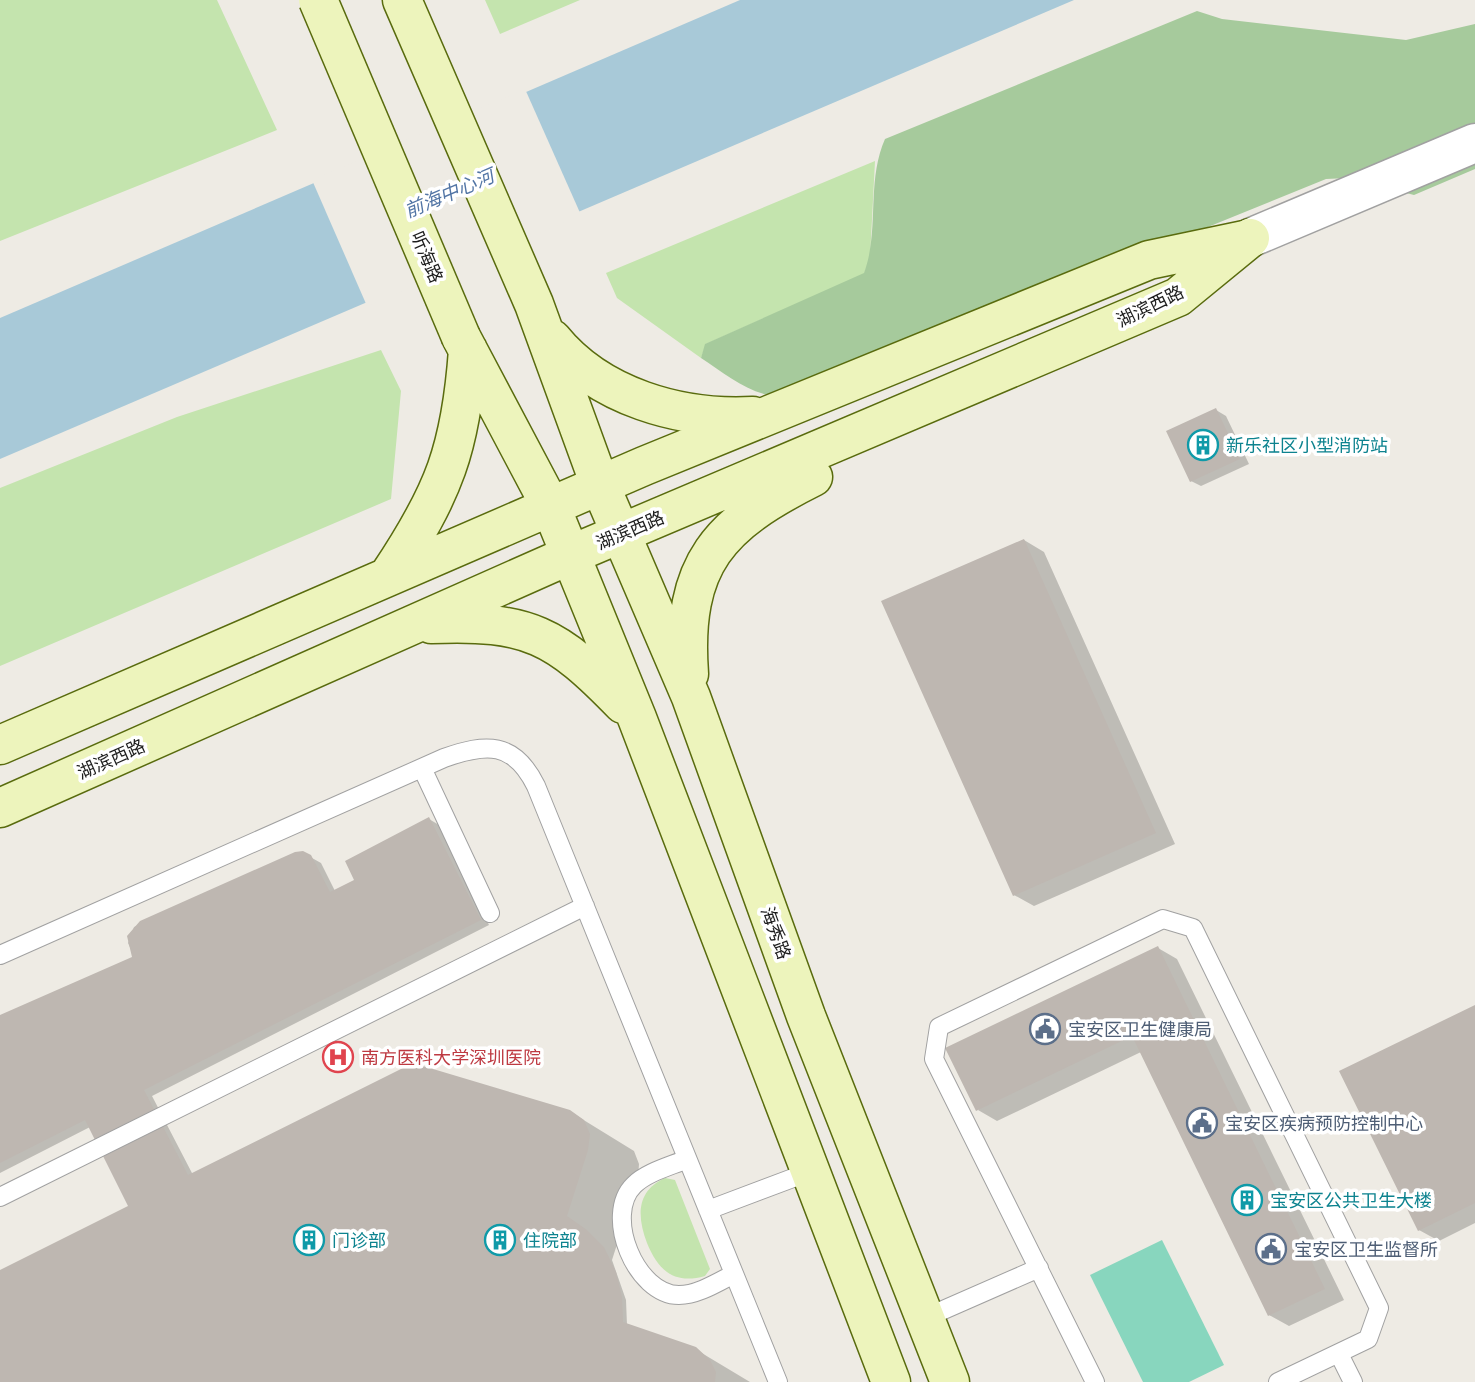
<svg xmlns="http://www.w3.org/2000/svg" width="1475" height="1382" viewBox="0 0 1475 1382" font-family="'PT Sans Narrow','Noto Sans SC',sans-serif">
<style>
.grass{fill:#c4e4ae}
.forest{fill:#a6ca9c}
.pitch{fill:#88d6be}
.water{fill:#a8c9d8}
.pier{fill:#eeebe4}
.shadow{fill:#0003}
.building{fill:#beb7b1}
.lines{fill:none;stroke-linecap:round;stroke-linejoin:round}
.service-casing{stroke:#a1a1a1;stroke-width:20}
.tertiary-casing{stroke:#a1a1a1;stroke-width:41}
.secondary-casing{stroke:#596b0e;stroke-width:41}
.service{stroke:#fff;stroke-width:18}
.tertiary{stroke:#fff;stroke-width:38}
.secondary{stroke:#edf4bc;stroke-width:38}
.secondary-bridge-casing{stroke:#596b0e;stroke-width:41;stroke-linecap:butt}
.secondary-bridge{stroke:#edf4bc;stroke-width:38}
.labels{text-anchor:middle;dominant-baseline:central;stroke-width:7;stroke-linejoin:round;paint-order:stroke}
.street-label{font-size:18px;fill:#1d1d1d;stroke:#fff}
.culture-label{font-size:18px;fill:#0d838f;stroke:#fff;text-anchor:start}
.service-label{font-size:18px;fill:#4e5e75;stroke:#fff;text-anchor:start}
.health-label{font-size:18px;fill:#be3a42;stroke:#fff;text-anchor:start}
.water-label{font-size:19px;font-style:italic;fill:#5275a5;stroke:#fff}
</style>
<rect width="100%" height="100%" fill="#eeebe4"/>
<path class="grass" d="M 0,0 L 217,0 L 277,130 L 0,241 Z
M 485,0 L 580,0 L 500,34 Z
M 875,161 L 870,258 L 864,274 L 706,344 L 701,358 L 617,298 L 606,273 Z
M 381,350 L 401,391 L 391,499 L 0,666 L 0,488 L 177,417 Z
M 665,1178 L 675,1180 L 710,1269 L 705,1276 C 674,1285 658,1270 647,1243 C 637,1217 636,1191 665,1178 Z"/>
<path class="forest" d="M 1197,11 L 1222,19 L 1406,40 L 1475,24 L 1475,169 L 1414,195 L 1348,178 L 1326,179 L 789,397 C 755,399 728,376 701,358 L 705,344 L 864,273 C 880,230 866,182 885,139 Z"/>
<path class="pitch" d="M 1162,1240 L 1224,1365 L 1189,1382 L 1143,1382 L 1090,1275 Z"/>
<path class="water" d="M 740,0 L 1074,0 L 0,459 L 0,318 Z"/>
<path class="pier" d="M 525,89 L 581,215 L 367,306 L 312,180 Z"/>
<path class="shadow" d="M 1216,410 L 1226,416 L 1249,464 L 1201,486 L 1191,481 Z
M 1024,540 L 1044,552 L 1175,844 L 1034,906 L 1014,895 Z
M 429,819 L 439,825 L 489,925 L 152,1096 L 193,1175 L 569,1111 L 634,1151 L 639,1164 L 638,1179 L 612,1260 L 626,1300 L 627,1325 L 695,1349 L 750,1382 L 0,1382 L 0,1272 L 131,1206 L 90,1127 L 0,1173 L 0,1017 L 135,958 L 128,943 L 134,927 L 296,854 L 303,853 L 321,863 L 335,891 L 357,881 Z
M 1158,948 L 1177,959 L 1344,1300 L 1289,1326 L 1269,1315 L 1141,1052 L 997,1121 L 978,1110 Z
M 1475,1007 L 1475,1223 L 1439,1241 L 1419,1230 Z"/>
<path class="building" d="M 1216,408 L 1240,459 L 1190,482 L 1166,431 Z
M 1024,539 L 1156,833 L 1013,896 L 881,601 Z
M 429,817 L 481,920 L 144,1090 L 188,1175 L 413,1063 L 570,1110 L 584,1120 L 590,1134 L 588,1150 L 567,1216 L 587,1230 L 604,1247 L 616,1272 L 622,1297 L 623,1322 L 696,1347 L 710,1360 L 716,1372 L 715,1382 L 0,1382 L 0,1270 L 128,1206 L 85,1120 L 0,1163 L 0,1015 L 132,957 L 127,936 L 140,921 L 295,852 L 303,851 L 311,855 L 330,892 L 354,880 L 345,861 Z
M 1158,946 L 1325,1289 L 1268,1316 L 1132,1036 L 976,1111 L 945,1048 Z
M 1475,1005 L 1475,1203 L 1418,1231 L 1339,1071 Z"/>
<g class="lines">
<g class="service-casing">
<path id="service" d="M 422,768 L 490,913
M 0,955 L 444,758 C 486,743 514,741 536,786 L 778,1382
M 687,1159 C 671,1166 647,1172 634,1185 C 603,1215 636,1295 679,1295 C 698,1295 718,1282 734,1274
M 0,1197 L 585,906
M 708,1210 L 809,1172
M 925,1318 L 1039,1268
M 1339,1354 L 1353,1382
M 1095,1382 L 934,1059 L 939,1027 L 1163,919 L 1193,928 L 1379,1308 L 1368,1339 L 1278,1382"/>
</g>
<g class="tertiary-casing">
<path id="tertiary" d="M 1250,238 L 1475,143"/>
</g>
<g class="secondary-casing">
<path id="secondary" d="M 402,0 L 534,304 L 600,485 L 691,697 L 806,1016 L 950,1382
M 461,337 L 551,507 L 637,718 L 891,1382
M 552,339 C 599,397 680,420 753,416
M 389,575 C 444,493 461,448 468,350
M 431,624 C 529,620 556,635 623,704
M 689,674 C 681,563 719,524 813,477
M 0,745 L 644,466 L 1149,260 L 1244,240
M 0,808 L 570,555 L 1178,297 L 1250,238"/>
</g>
<use href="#service" class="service"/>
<use href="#tertiary" class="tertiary"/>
<use href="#secondary" class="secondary"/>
<g class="secondary-bridge-casing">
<path id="secondary-bridge" d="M 318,0 L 461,337"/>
</g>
<use href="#secondary-bridge" class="secondary-bridge"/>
</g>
<defs>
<g id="building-ring" transform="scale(1.575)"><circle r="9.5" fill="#fff" stroke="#0f9aa8" stroke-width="1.5"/><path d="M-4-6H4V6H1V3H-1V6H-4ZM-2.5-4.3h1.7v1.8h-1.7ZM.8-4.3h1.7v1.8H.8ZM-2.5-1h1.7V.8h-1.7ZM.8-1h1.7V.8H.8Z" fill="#0f9aa8"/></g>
<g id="civic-ring" transform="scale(1.575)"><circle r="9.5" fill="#fff" stroke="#5c6f8a" stroke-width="1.5"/><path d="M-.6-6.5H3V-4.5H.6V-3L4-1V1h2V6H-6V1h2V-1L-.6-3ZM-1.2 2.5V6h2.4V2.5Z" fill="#5c6f8a"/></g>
<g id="hospital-ring" transform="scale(1.575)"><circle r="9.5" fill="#fff" stroke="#e0444e" stroke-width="1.5"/><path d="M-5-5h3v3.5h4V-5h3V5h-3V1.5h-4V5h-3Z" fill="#e0444e"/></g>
</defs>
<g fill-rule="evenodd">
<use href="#building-ring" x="1203" y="445"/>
<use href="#civic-ring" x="1045" y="1029"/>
<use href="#hospital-ring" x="338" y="1057"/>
<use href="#civic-ring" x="1202" y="1123"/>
<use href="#building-ring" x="1247" y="1200"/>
<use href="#building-ring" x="309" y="1240"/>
<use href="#building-ring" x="500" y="1240"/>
<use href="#civic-ring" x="1271" y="1249"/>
</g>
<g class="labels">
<g class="street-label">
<text transform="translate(427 257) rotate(67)">听海路</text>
<text transform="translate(1150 306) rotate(-26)">湖滨西路</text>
<text transform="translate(630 530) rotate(-23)">湖滨西路</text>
<text transform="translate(111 759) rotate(-24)">湖滨西路</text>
<text transform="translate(776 933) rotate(70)">海秀路</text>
</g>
<g class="culture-label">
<text x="1226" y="445">新乐社区小型消防站</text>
<text x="1270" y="1200">宝安区公共卫生大楼</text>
<text x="332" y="1240">门诊部</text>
<text x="523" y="1240">住院部</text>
</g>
<g class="service-label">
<text x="1068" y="1029">宝安区卫生健康局</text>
<text x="1225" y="1123">宝安区疾病预防控制中心</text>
<text x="1294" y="1249">宝安区卫生监督所</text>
</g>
<g class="health-label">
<text x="361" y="1057">南方医科大学深圳医院</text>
</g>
<g class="water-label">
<text transform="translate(449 193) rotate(-23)">前海中心河</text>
</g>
</g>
</svg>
